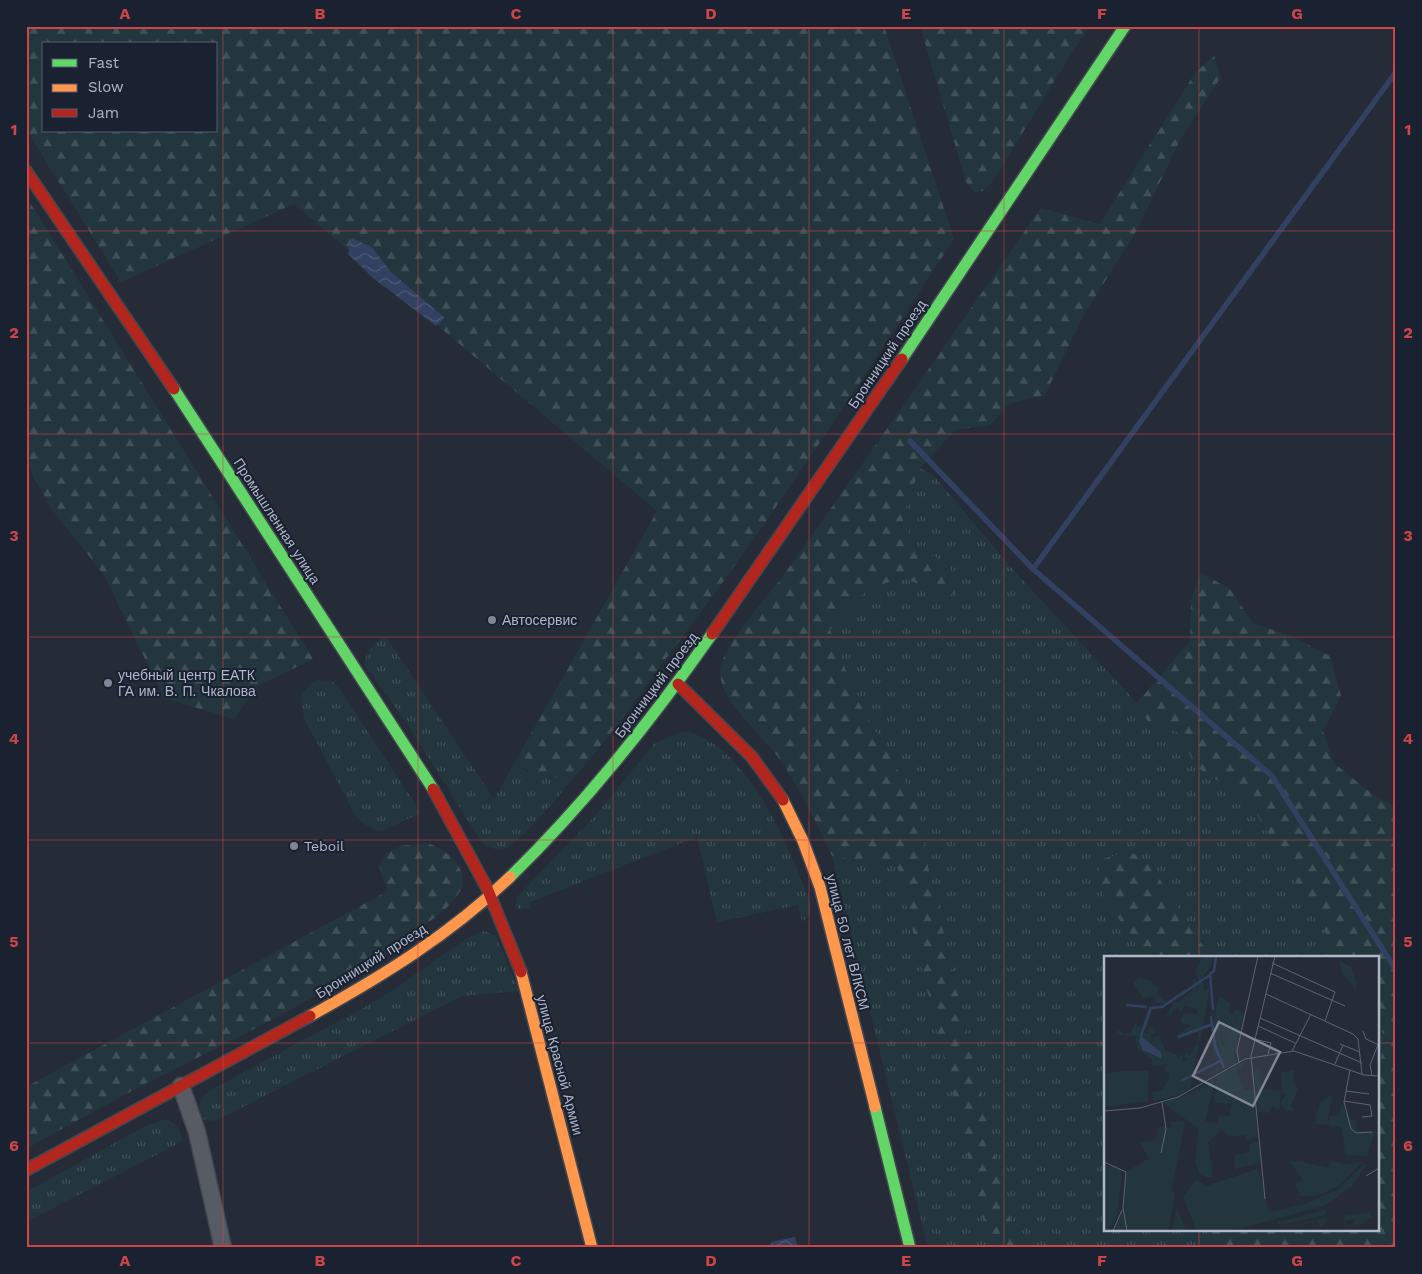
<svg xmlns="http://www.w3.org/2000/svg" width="1422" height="1274" viewBox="0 0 1422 1274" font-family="'Work Sans',sans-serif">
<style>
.grass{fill:url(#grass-tufts)}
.forest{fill:url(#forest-firs);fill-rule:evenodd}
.water{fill:url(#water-waves)}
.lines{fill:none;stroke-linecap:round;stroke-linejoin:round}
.stream{stroke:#324161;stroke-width:5.5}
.street-casing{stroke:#434750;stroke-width:19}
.fast-casing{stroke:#434750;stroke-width:14}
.slow-casing{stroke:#434750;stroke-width:14}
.jam-casing{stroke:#434750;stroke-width:14}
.street{stroke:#575b64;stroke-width:16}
.fast{stroke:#63d668;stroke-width:11}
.slow{stroke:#ff974d;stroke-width:11}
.jam{stroke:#b3261e;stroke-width:11}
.grid{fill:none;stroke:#ce4548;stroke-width:1;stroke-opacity:0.55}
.poi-dot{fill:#808696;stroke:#1a2131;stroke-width:2}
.labels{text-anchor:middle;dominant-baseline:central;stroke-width:4;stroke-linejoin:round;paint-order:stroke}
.street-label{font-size:14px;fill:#b0b7c9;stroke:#1a2131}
.poi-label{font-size:14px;fill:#b0b7c9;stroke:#1a2131;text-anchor:start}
.inset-river{fill:none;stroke:#324161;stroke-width:2.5}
.inset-road{fill:none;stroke:#5d6471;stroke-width:1}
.view{fill:#808696;fill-opacity:0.15;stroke:#808696;stroke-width:2.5}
.inset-edge{fill:none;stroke:#b0b7c9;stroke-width:2.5}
.neatline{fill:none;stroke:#ce4548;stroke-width:2}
.grid-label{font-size:16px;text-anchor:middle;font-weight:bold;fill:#ce4548}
</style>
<defs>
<pattern id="grass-tufts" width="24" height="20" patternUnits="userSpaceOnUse" patternTransform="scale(1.25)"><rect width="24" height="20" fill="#23363d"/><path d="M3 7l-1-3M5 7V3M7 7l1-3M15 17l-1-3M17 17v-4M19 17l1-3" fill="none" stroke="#405158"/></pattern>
<pattern id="forest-firs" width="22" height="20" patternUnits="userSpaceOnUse" patternTransform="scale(1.25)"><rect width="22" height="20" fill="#23363d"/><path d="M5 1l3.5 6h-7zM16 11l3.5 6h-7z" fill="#405158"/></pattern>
<pattern id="water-waves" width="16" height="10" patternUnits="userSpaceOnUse" patternTransform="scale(1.25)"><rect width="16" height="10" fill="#324161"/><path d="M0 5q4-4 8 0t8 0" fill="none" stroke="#4d5a76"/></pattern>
</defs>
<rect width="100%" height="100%" fill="#262c37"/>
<path class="grass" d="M 920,468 L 934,476 L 1016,573 L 1137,703 L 1148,722 L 1178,732 L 1196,767 L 1248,798 L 1340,958 L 1211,958 L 1184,919 L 1139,943 L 1146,958 L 1106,958 L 1106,1230 L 1207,1230 L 1208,1248 L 1017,1248 L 928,866 L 918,805 L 858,701 L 829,630 L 863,593 L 900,577 L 950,596 L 949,564 L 912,546 L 902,517 Z
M 386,637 L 494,799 L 515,762 L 527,772 L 569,774 L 601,745 C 584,765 524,842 504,849 C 496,851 489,847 482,843 L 408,725 L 364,664 C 367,651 374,642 386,637 Z
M 318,680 L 333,682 L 339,688 L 421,813 L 384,830 L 376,831 L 363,823 L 355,815 L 304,718 L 301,695 L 311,684 Z
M 683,731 C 746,741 790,848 810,902 C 811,911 811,918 802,921 L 798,905 L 717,922 L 697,837 L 530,902 L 531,909 L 517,909 L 516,898 L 594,817 L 654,744 Z
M 832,856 L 897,866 L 990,1248 L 928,1248 Z
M 484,931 L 496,936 L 519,991 L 462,996 L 215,1121 L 202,1119 C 196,1107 200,1098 211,1090 L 380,999 L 469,937 Z
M 1378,1019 L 1386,1032 L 1378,1073 Z
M 165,1119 L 178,1126 L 183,1141 L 26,1222 L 26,1192 L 146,1126 Z"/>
<path class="forest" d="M 26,26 L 884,26 L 954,239 C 861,381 769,524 665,660 C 639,694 605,749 571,773 C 553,785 529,773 515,762 L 657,511 L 294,204 L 121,282 L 26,129 ZM 44,44 L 216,44 L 216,131 L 44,131 Z
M 920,26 L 1090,26 L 1072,52 L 993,181 L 983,191 L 974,192 L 966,182 Z
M 1214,56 L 1221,77 L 1181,138 L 1138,228 L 1082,318 L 1045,395 L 1010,403 L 990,425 L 955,430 L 920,468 L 902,517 L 912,546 L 949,564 L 955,581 L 955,592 L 950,596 L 900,577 L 863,593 L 830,630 L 858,701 L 918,805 L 928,866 L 1017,1248 L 990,1248 L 897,866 L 832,856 C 817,825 802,792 782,763 C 765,736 723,706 720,674 C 718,650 768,596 783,576 C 870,454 955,331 1041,208 L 1100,224 L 1195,73 Z
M 26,196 L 313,659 L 257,686 L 234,719 L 164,698 L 104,575 L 50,507 L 26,461 Z
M 1200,572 L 1230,589 L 1253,623 L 1293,637 L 1330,656 L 1341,696 L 1323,731 L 1334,763 L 1372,794 L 1396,807 L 1396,1248 L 1208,1248 L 1207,1230 L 1378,1230 L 1378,1073 L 1386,1032 L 1378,1019 L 1378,958 L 1340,958 L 1248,799 L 1196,767 L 1178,732 L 1148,722 L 1137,703 L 1190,641 L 1191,602 Z
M 427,843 C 448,849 475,873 457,896 C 443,915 418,929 398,944 C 329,994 253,1029 177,1068 C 126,1093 76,1121 26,1149 L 26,1087 L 388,891 L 379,866 L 386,853 L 401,846 Z
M 1124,853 L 1136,854 L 1151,866 L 1211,958 L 1146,958 C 1135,935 1097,899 1098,874 C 1098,870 1100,864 1102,859 Z"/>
<path class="water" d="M 352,238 L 372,247 L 391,272 L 445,318 L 436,326 L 373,278 L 348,254 Z
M 795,1237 L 798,1248 L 770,1248 L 771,1242 Z"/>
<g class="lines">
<path class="stream" d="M 910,441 L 1033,569 L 1272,776 L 1396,970
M 1033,569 L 1396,72"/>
<g class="street-casing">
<path id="street" d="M 181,1086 L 197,1132 L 223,1248"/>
</g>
<g class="fast-casing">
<path id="fast" d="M 902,359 L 1125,26
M 174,389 L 433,789
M 510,877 C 586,803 651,721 712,634
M 875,1107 L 910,1248"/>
</g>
<g class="slow-casing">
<path id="slow" d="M 783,800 L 803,841 L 820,887 L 875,1107
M 521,972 L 592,1248
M 310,1016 C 381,977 451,934 510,877"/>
</g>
<g class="jam-casing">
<path id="jam" d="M 26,171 L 174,389
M 712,634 L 902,359
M 678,684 L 752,757 L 783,800
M 433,789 L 487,888 L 521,972
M 26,1170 L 310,1016"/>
</g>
<use href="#street" class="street"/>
<use href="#fast" class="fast"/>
<use href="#slow" class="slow"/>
<use href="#jam" class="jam"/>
</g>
<path class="grid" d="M 223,26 L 223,1248M 418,26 L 418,1248M 613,26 L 613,1248M 809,26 L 809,1248M 1004,26 L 1004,1248M 1199,26 L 1199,958M 26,231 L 1396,231M 26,434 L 1396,434M 26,637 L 1396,637M 26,840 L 1396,840M 26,1043 L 1106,1043M 1378,1043 L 1396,1043M 1199,1230 L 1199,1248"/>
<g class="poi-dot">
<circle cx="492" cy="620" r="5"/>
<circle cx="108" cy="683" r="5"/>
<circle cx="294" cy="846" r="5"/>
</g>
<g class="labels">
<g class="street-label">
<text transform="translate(887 354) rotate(-56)">Бронницкий проезд</text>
<text transform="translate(277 521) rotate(57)">Промышленная улица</text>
<text transform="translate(656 685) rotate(-53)">Бронницкий проезд</text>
<text transform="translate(848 942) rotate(76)">улица 50 лет ВЛКСМ</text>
<text transform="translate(371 961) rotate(-32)">Бронницкий проезд</text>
<text transform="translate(560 1065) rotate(75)">улица Красной Армии</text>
</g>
<g class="poi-label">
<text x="502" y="620">Автосервис</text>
<text x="118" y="675">учебный центр ЕАТК<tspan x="118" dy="16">ГА им. В. П. Чкалова</tspan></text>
<text x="304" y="846">Teboil</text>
</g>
</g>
<g transform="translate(1104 956)">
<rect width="275" height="275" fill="#262c37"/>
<path d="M 132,53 L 140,58 L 132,96 L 129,94 L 132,74 L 127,106 L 121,105 L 120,111 L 112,77 L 117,73 L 118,89 L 121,88 L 123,70 L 130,69 L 132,61 L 128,59 ZM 0,209 L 17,213 L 18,221 L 13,259 L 6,275 L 0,275 Z" fill="#23363d"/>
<path d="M 109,0 L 107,10 L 98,22 L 100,34 L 105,32 L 105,35 L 97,83 L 95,85 L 94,76 L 77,82 L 72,80 L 87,69 L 79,68 L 76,64 L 78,60 L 83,57 L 91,59 L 94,56 L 92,53 L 81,50 L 77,56 L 74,52 L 68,55 L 66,62 L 63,59 L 70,45 L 74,47 L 92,31 L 95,34 L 93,30 L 58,52 L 47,53 L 39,73 L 42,79 L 45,71 L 50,71 L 52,77 L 47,79 L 47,84 L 50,85 L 50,80 L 55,80 L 62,95 L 72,98 L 74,102 L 79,97 L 79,105 L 84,103 L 80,102 L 82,94 L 85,100 L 93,87 L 95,91 L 86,133 L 67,141 L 49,145 L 48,136 L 58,134 L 65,123 L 65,118 L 61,116 L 62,108 L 49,111 L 48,104 L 33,92 L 32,80 L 11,79 L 13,75 L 18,75 L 18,78 L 27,77 L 32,65 L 34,71 L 38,71 L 44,51 L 60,49 L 51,46 L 50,40 L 39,42 L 29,27 L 35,22 L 46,24 L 55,32 L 52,37 L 62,46 L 88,29 L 89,24 L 96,25 L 92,16 L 97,2 ZM 46,87 L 57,96 L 58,103 L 41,95 L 39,89 ZM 236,5 L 247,11 L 253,28 L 251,33 L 238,17 ZM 115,40 L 126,47 L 125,56 L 132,60 L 130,69 L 123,70 L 120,90 L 117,74 L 112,77 L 115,96 L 110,101 L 106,84 ZM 133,75 L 129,94 L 132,107 L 99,122 L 113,111 L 120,111 L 121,105 L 127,106 L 127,96 ZM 142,105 L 132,115 L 141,135 L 150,135 L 154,181 L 143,184 L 141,179 L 126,181 L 118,174 L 104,186 L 109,221 L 103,221 L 95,218 L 91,204 L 95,173 L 59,147 L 91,135 L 112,121 L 101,165 L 113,167 L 115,159 L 125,160 L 128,147 L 110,147 L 113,120 ZM 154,114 L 158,133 L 177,135 L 176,148 L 182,138 L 178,137 L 177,117 L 190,114 L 189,126 L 194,132 L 187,150 L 190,155 L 182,155 L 177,148 L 175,155 L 168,150 L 165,157 L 154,156 L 150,115 ZM 17,115 L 45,115 L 44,145 L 0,151 L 0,118 ZM 228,138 L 223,169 L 211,168 L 216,146 ZM 238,148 L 246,164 L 251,165 L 251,174 L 271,176 L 263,200 L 241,199 L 238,171 L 224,169 L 226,160 L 235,159 ZM 147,186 L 155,186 L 157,207 L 131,213 L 131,199 L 145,196 ZM 51,199 L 71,238 L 64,275 L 24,275 L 19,271 L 19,275 L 10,275 L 20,249 L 23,215 ZM 195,205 L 223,212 L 228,205 L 241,208 L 258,206 L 235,230 L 212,240 L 196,240 L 191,227 L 199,224 L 186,206 ZM 260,208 L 262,210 L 248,230 L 222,249 L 128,275 L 93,275 L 79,241 L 92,224 L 103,230 L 154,213 L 165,256 L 198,249 L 233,234 ZM 73,252 L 82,275 L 68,275 ZM 222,254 L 222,259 L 176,269 L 173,266 ZM 265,256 L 269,262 L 260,264 L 259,268 L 250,269 L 251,263 L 242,264 L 241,275 L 240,260 ZM 222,262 L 222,267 L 216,272 L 214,265 L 166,275 Z" fill="#23363d" fill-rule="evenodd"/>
<path d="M 67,165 L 81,166 L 68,232 L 51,199 L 45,202 L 36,187 L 52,184 L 55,170 L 66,172 Z" fill="#23363d"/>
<path d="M 37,80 L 57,96 L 58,103 L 39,94 L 35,85 Z" fill="#324161"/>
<path class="inset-river" d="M 22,49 L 43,51M 109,54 L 106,18 L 110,15 L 112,0M 107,60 L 111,90 L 120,112M 37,80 L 47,52 L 58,51 L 106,19M 74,81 L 109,68M 77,125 L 116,105"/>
<path class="inset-road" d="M 168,7 L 231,36 L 221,65M 166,17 L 241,50M 162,38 L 249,78 L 254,83 L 258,118M 156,62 L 258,107M 154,70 L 191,87M 259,75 L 262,83 L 275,89M 150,83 L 167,87 L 164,98M 236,88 L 256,96M 188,95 L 207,58M 135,107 L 133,95 L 154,0M 231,108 L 239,89M 246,114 L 240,146 L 247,173 L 252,177 L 268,176M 268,119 L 266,109 L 275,86M 242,135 L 265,138M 240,145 L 266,149 L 268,160 L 258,161M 0,155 L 36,152 L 74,141 L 141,103 L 190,95 L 260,119 L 275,120M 57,197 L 62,173 L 58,146M 0,206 L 22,216 L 19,252 L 23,275M 262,220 L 275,212M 161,243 L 147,100 L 171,0M 9,275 L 18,254"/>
<path class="view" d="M 115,66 L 176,96 L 149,150 L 89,120 Z"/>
<rect width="275" height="275" class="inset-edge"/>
</g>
<rect width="1422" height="1274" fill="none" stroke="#1a2131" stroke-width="55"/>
<rect x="42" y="42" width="175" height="90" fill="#1a2131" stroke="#565d6e"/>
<rect x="52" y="59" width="25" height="8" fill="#63d668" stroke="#565d6e"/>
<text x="88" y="68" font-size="15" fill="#b0b7c9">Fast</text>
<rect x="52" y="84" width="25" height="8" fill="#ff974d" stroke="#565d6e"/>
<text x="88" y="92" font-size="15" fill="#b0b7c9">Slow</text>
<rect x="52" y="109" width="25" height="8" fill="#b3261e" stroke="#565d6e"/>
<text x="88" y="118" font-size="15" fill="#b0b7c9">Jam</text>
<rect x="28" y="28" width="1366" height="1218" class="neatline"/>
<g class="grid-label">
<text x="125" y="19">A</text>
<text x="320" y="19">B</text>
<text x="516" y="19">C</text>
<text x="711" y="19">D</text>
<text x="906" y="19">E</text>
<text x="1102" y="19">F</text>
<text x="1297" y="19">G</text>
<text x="14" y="135">1</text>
<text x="1408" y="135">1</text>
<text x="14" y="338">2</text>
<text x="1408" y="338">2</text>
<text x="14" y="541">3</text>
<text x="1408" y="541">3</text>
<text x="14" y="744">4</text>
<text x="1408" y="744">4</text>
<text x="14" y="947">5</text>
<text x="1408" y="947">5</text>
<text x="14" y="1151">6</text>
<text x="1408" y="1151">6</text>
<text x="125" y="1266">A</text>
<text x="320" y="1266">B</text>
<text x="516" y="1266">C</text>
<text x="711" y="1266">D</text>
<text x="906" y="1266">E</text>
<text x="1102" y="1266">F</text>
<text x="1297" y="1266">G</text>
</g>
</svg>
